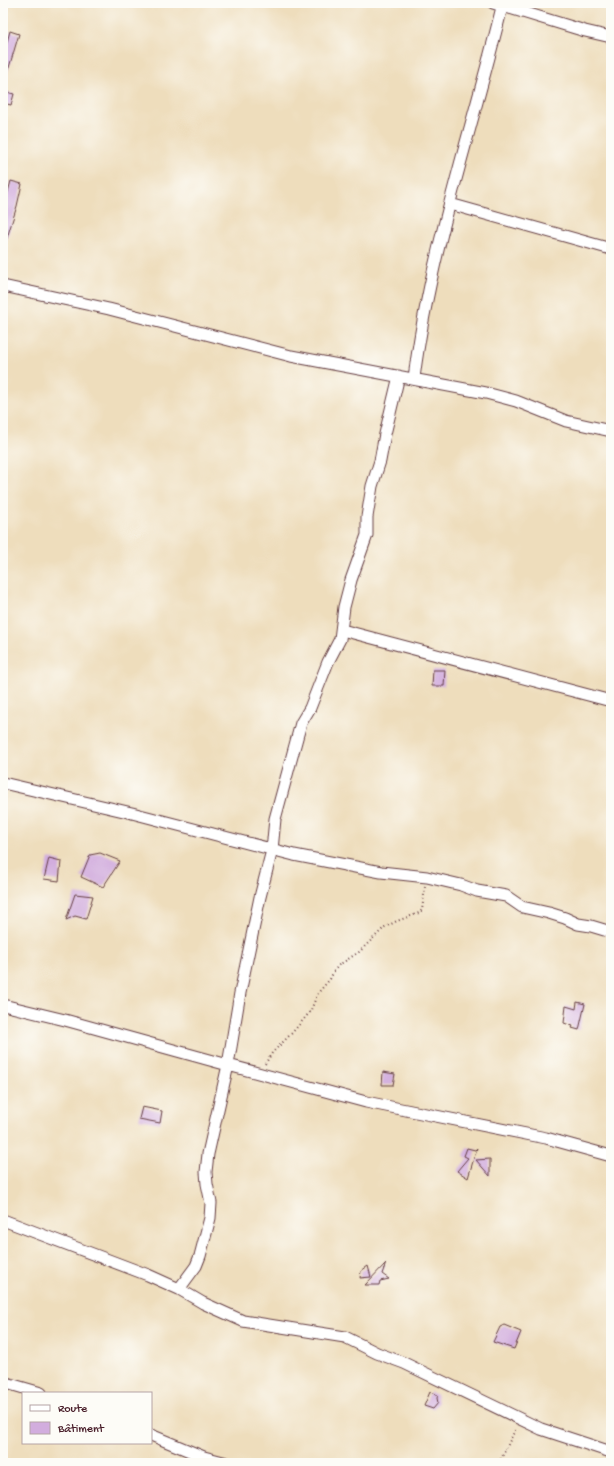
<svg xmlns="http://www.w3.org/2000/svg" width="614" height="1466" viewBox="0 0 614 1466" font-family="'Gochi Hand',sans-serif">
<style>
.building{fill:#d2adde}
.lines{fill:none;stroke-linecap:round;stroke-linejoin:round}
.minor-casing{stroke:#633c41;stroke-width:13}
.path{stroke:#633c41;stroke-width:2;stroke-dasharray:1 3;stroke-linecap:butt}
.minor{stroke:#fff;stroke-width:11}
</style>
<rect width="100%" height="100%" fill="#fdfcf7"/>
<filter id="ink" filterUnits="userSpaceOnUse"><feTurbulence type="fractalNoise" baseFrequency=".025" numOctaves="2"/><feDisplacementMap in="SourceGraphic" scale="8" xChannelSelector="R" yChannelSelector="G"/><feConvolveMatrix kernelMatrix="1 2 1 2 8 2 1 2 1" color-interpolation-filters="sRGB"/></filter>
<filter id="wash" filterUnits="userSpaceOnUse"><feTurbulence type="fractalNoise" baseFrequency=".012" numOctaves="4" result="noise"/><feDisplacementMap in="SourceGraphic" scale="16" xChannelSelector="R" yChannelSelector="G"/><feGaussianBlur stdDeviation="0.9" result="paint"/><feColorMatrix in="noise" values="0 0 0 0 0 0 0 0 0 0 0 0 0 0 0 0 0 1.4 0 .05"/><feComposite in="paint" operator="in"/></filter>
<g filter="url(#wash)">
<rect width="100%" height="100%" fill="#eeddbc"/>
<g id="blocks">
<path class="building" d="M 10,31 L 19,34 L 5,81 L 3,81 L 3,57 Z
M 3,91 L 14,94 L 11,105 L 3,103 Z
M 11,181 L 22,184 L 17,206 L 5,244 L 3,243 L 3,198 L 6,199 Z
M 433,670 L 445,670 L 444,686 L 432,686 Z
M 100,853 L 120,861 L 103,887 L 81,877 L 90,855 Z
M 49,858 L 61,861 L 59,881 L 44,879 Z
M 75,894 L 93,896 L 86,919 L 75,916 L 66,920 Z
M 577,1002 L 585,1004 L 579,1030 L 572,1028 L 573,1026 L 564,1023 L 566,1006 L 576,1009 Z
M 383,1072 L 395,1074 L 393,1085 L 382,1085 Z
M 142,1107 L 162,1111 L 160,1123 L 139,1119 Z
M 467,1148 L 475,1150 L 477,1148 L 468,1178 L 457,1171 L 468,1158 L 464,1156 Z
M 490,1159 L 490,1176 L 476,1160 Z
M 386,1263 L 382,1274 L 389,1279 L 380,1281 L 379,1285 L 365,1285 Z
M 368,1266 L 371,1277 L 360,1278 L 361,1271 Z
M 504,1325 L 521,1332 L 514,1349 L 493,1342 L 500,1327 Z
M 430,1392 L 438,1395 L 437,1398 L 438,1403 L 433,1409 L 424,1406 Z"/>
</g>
</g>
<g filter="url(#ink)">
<use href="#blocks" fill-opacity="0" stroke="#633c41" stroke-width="1"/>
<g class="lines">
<g class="minor-casing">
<path id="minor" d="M 493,3 L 585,31 L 611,37
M 450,204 L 611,249
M 3,286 L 109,309 L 291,356 L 486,393 L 516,401 L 566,421 L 611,431
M 414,378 C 430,252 472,130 502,7
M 342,630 L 611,701
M 3,783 L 132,813 L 294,855 L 381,872 L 427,877 L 461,885 L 477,891 L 506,896 L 522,907 L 549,913 L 565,918 L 578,924 L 591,926 L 611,932
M 3,1005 L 65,1020 L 228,1065 L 366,1102 L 546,1138 L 611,1156
M 3,1220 L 148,1275 L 179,1289 L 203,1303 L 243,1321 L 345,1337 L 377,1353 L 404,1363 L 541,1429 L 611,1452
M 179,1289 L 196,1266 L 200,1256 L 210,1218 L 211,1203 L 207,1184 L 206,1172 L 208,1154 L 228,1065 L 240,993 L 260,897 L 272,850 L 275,819 L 301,723 L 310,708 L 328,662 L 340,639 L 344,607 L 351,580 L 367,535 L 367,517 L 372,486 L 380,461 L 385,434 L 399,376
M 3,1382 L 41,1393
M 151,1435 L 204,1457 L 227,1463"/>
</g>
<path class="path" d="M 265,1064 L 272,1053 L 292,1033 L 310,1012 L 318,993 L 330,979 L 334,971 L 339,965 L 359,952 L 385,927 L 397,921 L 419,913 L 422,910 L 425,887
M 499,1463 L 516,1428"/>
<use href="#minor" class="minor"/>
</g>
</g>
<rect width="614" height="1466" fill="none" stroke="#fdfcf7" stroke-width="16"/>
<rect x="22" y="1392" width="130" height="52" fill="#fdfcf7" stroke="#b5a4a5"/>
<rect x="30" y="1405" width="20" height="6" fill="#ffffff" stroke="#b5a4a5"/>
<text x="58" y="1412" font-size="12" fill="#4a1f2b">Route</text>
<rect x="30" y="1422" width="20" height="12" fill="#d2adde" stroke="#b5a4a5"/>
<text x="58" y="1432" font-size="12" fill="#4a1f2b">Bâtiment</text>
</svg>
